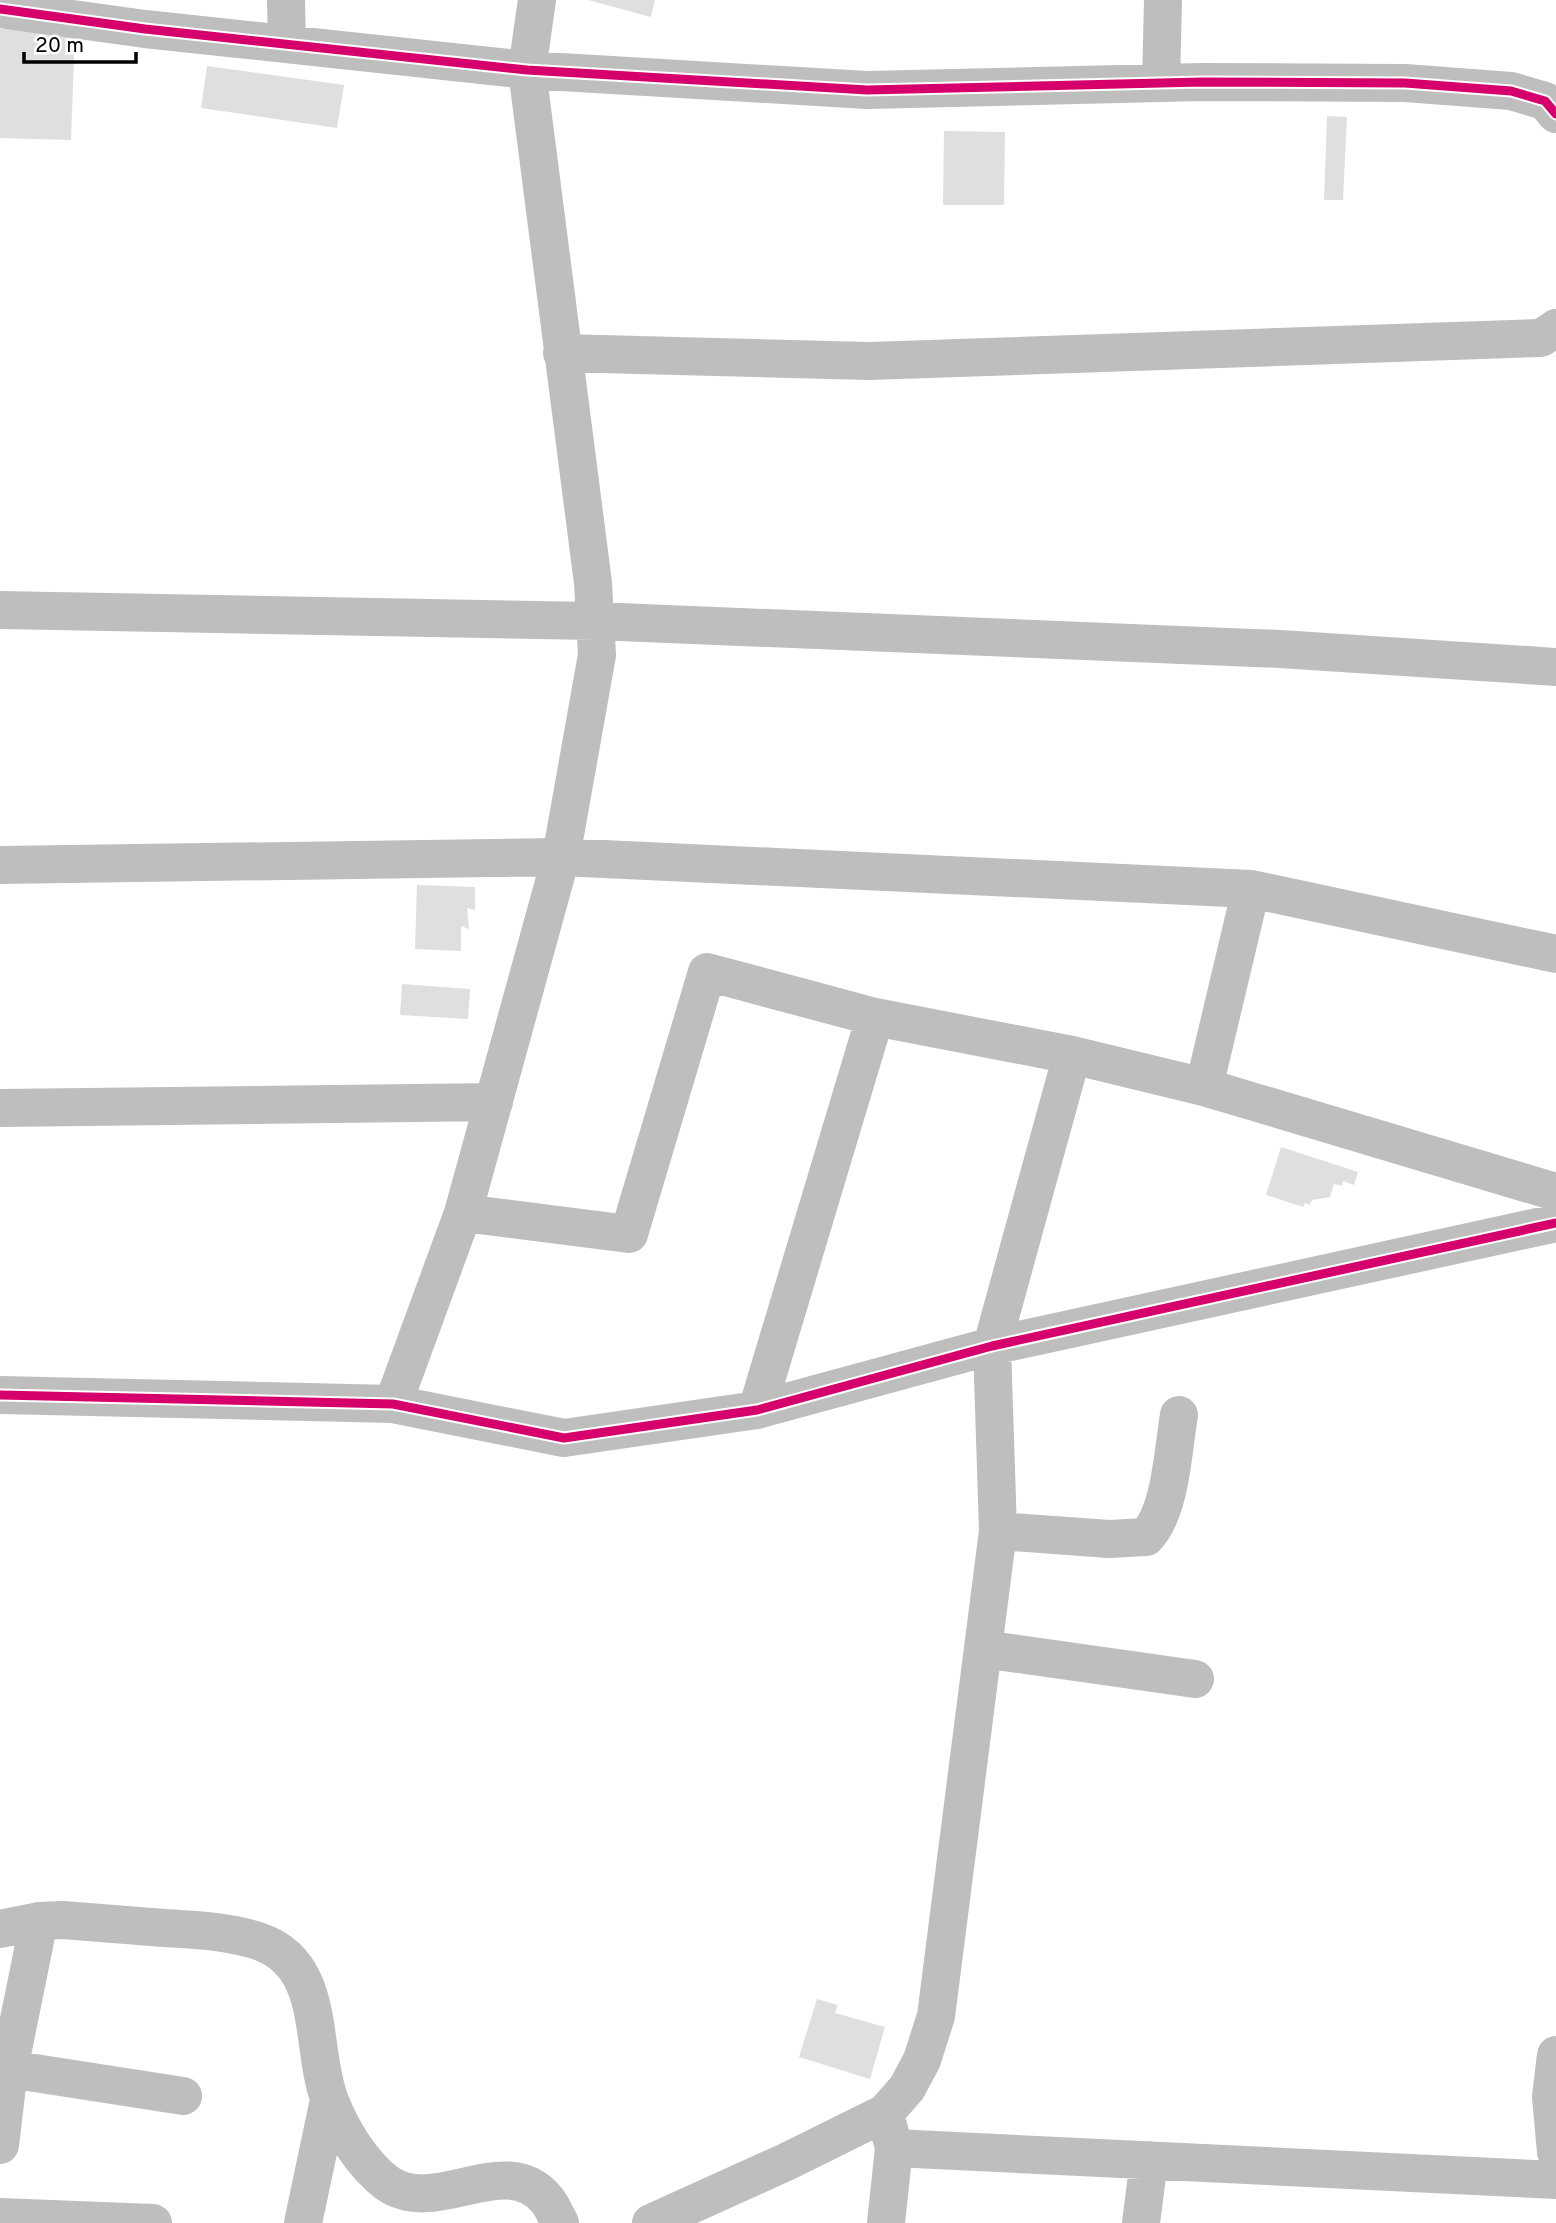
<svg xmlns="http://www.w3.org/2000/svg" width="1556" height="2223" viewBox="0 0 1556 2223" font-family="Overpass,sans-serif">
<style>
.building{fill:#dfdfdf}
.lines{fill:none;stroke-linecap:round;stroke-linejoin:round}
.minor{stroke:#bebebe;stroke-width:38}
.cycleway-casing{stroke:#fff;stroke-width:13}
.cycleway{stroke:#d6006c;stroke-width:9}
</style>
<rect width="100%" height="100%" fill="#fff"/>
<path class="building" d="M 588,0 L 655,0 L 651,17 Z
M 0,29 L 75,31 L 71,140 L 0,138 Z
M 207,66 L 344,85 L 337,128 L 201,108 Z
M 1327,116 L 1347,117 L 1343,200 L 1324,200 Z
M 944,131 L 1005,132 L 1004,205 L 943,205 Z
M 417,885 L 475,887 L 475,910 L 467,908 L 469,929 L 461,926 L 461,951 L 415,949 Z
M 402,984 L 470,989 L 468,1019 L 400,1015 Z
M 1281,1147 L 1358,1172 L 1354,1185 L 1343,1181 L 1342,1186 L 1334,1184 L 1330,1197 L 1312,1200 L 1310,1205 L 1305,1203 L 1303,1207 L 1266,1195 Z
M 817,1999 L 838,2005 L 835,2013 L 885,2027 L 870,2079 L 799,2057 Z"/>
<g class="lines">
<path class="minor" d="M 286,0 L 287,43
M 0,9 L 145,29 L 527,70 L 867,90 L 1202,82 L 1405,83 L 1511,91 L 1545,101 L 1556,114
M 1161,83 L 1163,0
M 562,353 L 869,361 L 1541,338 L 1556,328
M 0,610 L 595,621 L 1280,649 L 1556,667
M 0,865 L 561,857 L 1251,889 L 1556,954
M 1204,1087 L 1251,889
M 0,1108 L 494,1102
M 463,1213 L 629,1234 L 707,972 L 875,1017 L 1072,1055 L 1204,1087 L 1556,1192
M 0,1395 L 393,1404 L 564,1438 L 757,1410 L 992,1346 L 1556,1223
M 393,1404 L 463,1213 L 561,857 L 597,655 L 593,583 L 527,70 L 537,0
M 757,1410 L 875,1017
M 998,1531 L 1109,1539 L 1146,1537 C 1171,1511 1173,1450 1179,1415
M 983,1649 L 1195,1679
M 0,1929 L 39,1921 L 63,1920 C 97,1923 130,1925 164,1928 C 196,1930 228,1931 258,1941 C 328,1964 309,2047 330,2101 C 341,2130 362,2164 387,2183 C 437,2218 505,2149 547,2200 C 552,2206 556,2216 560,2223
M 1556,2055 L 1551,2097 L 1556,2152
M 9,2069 L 183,2096
M 0,2145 L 9,2069 L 39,1921
M 894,2148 L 1556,2180
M 0,2217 L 153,2223
M 303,2223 L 329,2100
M 651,2223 L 786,2162 L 885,2113 L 907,2088 L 922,2060 L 936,2016 L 998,1531 L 992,1346 L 1072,1055
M 886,2223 L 894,2148 L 888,2125
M 1141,2223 L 1149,2160"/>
<g class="cycleway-casing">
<path id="cycleway" d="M 0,9 L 145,29 L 527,70 L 867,90 L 1202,82 L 1405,83 L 1511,91 L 1545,101 L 1556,114
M 0,1395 L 393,1404 L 564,1438 L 757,1410 L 992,1346 L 1556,1223"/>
</g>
<use href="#cycleway" class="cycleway"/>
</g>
<path d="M24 52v10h112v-10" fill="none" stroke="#000000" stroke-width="3.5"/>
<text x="35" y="52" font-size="21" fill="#000000" stroke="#ffffff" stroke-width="5" paint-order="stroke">20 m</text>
</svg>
